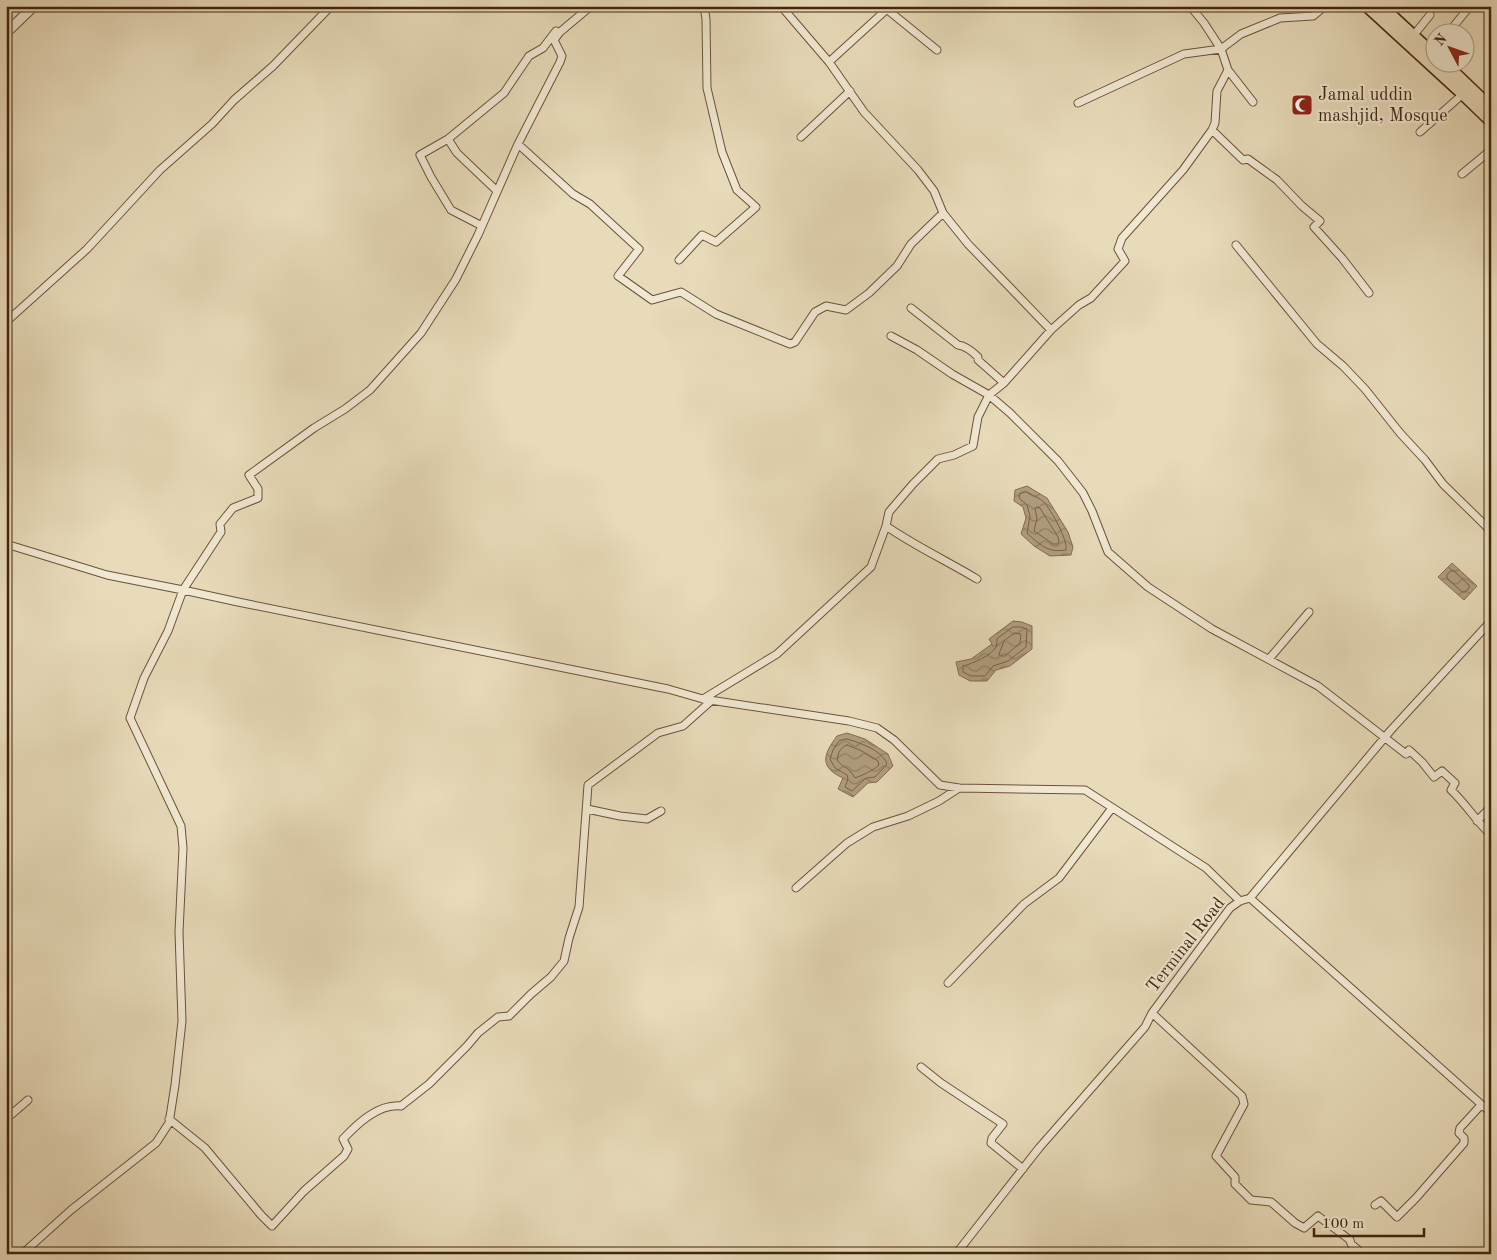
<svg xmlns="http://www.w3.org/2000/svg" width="1497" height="1260" viewBox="0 0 1497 1260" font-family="'Old Standard TT',serif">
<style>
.water{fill:url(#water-waves);stroke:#846d51}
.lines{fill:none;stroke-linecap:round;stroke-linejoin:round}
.shore{stroke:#7a6046;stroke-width:1}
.minor-casing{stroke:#6c5238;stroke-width:9}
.tertiary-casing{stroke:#6c5238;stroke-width:11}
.trunk-casing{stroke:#43240d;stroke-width:14}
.minor{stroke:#f0e8d2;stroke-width:7}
.tertiary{stroke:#f0e8d2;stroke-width:9}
.trunk{stroke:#e8dbba;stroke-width:11}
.labels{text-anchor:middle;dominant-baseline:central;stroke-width:4.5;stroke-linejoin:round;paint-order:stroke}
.poi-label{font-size:18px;fill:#43240d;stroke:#f0e8d2;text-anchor:start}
.street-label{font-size:18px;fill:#43240d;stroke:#f0e8d2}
</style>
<defs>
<pattern id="water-waves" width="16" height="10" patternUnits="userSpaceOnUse" patternTransform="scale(1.25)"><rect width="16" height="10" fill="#b09d7f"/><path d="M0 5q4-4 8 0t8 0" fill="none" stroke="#918066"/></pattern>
</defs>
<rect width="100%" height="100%" fill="#e8dbba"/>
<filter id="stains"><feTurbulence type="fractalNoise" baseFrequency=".004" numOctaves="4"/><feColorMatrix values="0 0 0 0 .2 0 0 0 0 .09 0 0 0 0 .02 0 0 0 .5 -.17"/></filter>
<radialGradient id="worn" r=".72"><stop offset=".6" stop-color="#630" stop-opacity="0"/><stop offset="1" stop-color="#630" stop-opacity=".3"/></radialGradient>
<path class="water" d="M 1027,486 L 1047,498 L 1068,532 L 1073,547 L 1071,555 L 1050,556 L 1034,546 L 1021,534 L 1026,518 L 1023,507 L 1014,501 L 1015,490 Z
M 1452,563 L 1477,586 L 1464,600 L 1438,577 Z
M 1013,621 L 1022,622 L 1032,626 L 1032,649 L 1010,666 L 996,670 L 987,681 L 970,681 L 959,675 L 956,662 L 971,659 L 992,644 L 989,639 Z
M 847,733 L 865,739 L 888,754 L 893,766 L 877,782 L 868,783 L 853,797 L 838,789 L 843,778 C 819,767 823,755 837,736 Z"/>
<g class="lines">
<path class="shore" d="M 1026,492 C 1031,495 1040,498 1044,502 C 1051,510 1068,540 1066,550 C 1048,553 1040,545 1027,533 L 1030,516 L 1027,505 L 1019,498 L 1020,494 Z
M 1037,507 L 1040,508 L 1058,537 L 1059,542 L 1058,544 L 1053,544 L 1034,531 L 1037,518 L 1035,509 Z
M 1451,571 L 1454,571 L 1469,585 L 1469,588 L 1465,592 L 1462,592 L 1447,578 L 1447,575 Z
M 1013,627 L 1021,627 L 1027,629 L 1026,647 L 1008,661 L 993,666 L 985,676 L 971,676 L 963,672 L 963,666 C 972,664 992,655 996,647 C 997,645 997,640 997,639 Z
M 1015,633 L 1021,634 L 1020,643 L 1005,656 L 1000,656 L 999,654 L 1004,641 Z
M 847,739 C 860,743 882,750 887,764 L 875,777 L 866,778 L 852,791 L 845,787 L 848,779 L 847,775 L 835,768 L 830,759 L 833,750 L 839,741 Z
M 847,745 L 860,750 L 878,761 L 879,765 C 874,770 861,776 855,778 C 849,766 840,767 837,759 C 838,754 841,746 847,745 Z"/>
<g class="minor-casing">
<path id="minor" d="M 781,6 L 829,62 L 864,112 L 918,170 L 934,191 L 943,213 L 968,244 L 1051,330
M 1449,32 L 1470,6
M 1413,36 L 1430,15
M 829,62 L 886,10 L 889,11 L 937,50
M 1228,70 L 1253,102
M 1078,103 L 1184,54 L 1221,49 L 1204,23 L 1190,6
M 1212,130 L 1243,160 L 1248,159 L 1277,180 L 1302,206 L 1320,221 L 1314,227 L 1342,258 L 1369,293
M 1420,132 L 1463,94
M 801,137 L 850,91
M 448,139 L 504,93 L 529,56 L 543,48 L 556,31
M 518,144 L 573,194 L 590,204 L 639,249 L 618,276 L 652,300 L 681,292 L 716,314 L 790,344 L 795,342 L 815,312 L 826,306 L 846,310 L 869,293 L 897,266 L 911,244 L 943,213
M 1462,174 L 1491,150
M 482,226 L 451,210 L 431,177 L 420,155 L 448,139 L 457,153 L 497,191
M 1236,245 L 1317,344 L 1343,366 L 1365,389 L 1400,433 L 1425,460 L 1443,484 L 1491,531
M 679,260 L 702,235 L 716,242 L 756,207 L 737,190 L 722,152 L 707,88 L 706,19 L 704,6
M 911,308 L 958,345 C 966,346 972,351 978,357 L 978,360 L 1004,383
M 6,322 L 87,249 L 160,170 L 212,124 L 234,100 L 273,66 L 331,6
M 891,336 L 917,350 L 952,374 L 989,395 L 1010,413 L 1058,461 L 1083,493 L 1092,511 L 1108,552 L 1148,587 L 1212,629 L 1318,686 L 1406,754 L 1409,750 L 1422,762 L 1434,777 L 1442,771 L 1455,783 L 1451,790 C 1466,804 1476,821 1491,835
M 886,526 C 915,546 947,561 977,579
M 6,544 L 107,575 L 183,590 L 238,602 L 668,689 L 703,699 L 849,721 L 877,728 L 894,740 L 940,785 L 959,788 L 1085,790 L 1206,868 L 1240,901
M 1269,659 L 1309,612
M 703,699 L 777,654 L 871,567 L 886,526 L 889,512 L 913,484 L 938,459 L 954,455 L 973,446 L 978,417 L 989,395 L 1004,383 L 1051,330 L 1079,305 L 1091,298 L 1125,261 L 1118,249 L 1122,238 L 1183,170 L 1212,130 L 1215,123 L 1217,91 L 1228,70 L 1221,49 L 1241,34 L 1280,18 L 1313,16 L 1325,6
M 587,809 L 620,816 L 647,819 L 661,811
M 1477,821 L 1491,807
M 796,888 L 847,843 L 873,827 L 908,816 L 939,801 L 959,788
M 1250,898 L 1491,1113
M 948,983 L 1024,904 L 1059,878 L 1112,808
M 1152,1013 L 1242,1096 L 1244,1104 L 1216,1156 L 1235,1177 L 1235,1184 L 1251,1200 L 1271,1202 L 1295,1223 L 1304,1228 L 1318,1216 L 1350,1240 L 1351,1244 L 1363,1254
M 921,1067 L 941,1083 L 1003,1124 L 992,1138 L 991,1143 L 1023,1169
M 6,1119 L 28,1100
M 169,1119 L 205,1148 L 261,1215 L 272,1226 L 304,1191 L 344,1156 L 348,1149 L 343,1139 C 358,1123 378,1104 401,1106 L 429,1084 L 467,1046 L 478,1033 L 498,1017 L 509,1016 L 531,994 L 551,977 L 564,961 L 569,938 L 579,907 L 588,785 L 658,733 L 683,726 L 711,701
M 1375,1205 L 1381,1201 L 1397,1217 L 1416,1198 L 1464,1143 L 1464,1138 L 1459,1133 L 1460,1128 L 1481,1105
M 22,1254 L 71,1210 L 156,1143 L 169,1123 L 175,1085 L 182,1021 L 179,932 L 183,848 L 181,826 L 130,718 L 144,678 L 168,631 L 183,590 L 221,532 L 220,524 L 233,508 L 258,498 L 258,489 L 249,475 L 314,428 L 345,409 L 370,390 L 421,333 L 456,279 L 478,235 L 518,144 L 560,62 L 562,56 L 554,40 L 560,32 L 591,6
M 956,1254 L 1039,1148 L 1145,1027 L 1152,1013 L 1230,908 L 1240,901 L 1250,898 L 1391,730 L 1491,621"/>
</g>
<g class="tertiary-casing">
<path id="tertiary" d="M 6,33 L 34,6"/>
</g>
<g class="trunk-casing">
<path id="trunk" d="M 1367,6 L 1463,94 L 1491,121
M 1381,6 L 1434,55
M 1443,62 L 1491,108"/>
</g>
<use href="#minor" class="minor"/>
<use href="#tertiary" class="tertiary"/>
<use href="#trunk" class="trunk"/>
</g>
<defs>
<g id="mosque-square" transform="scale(1.125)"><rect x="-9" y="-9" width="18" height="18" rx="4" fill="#8f2418" stroke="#f0e8d2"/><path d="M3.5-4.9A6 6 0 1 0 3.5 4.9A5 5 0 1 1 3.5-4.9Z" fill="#fff"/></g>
</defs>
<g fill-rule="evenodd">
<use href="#mosque-square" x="1302" y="105"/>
</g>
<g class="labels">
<g class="poi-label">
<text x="1318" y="95">Jamal uddin<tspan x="1318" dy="21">mashjid, Mosque</tspan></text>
</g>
<g class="street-label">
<text transform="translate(1186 945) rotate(-52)">Terminal Road</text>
</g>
</g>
<rect width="1497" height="1260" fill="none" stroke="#e8dbba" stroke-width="25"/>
<rect x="8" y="8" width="1482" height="1245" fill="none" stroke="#43240d" stroke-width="2.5"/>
<rect x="12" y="12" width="1472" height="1235" fill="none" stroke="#43240d"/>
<g transform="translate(1450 48) rotate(311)"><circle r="24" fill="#f0e8d2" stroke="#ab9a83"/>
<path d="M0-4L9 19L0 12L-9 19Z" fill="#8f2418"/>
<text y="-8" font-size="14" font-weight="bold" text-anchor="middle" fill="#43240d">N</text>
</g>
<path d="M1314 1228v8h110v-8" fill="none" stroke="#43240d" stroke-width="2.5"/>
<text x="1322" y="1228" font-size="15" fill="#43240d" stroke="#f0e8d2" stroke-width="4" paint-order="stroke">100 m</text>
<rect width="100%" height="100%" filter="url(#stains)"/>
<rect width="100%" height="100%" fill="url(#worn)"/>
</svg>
